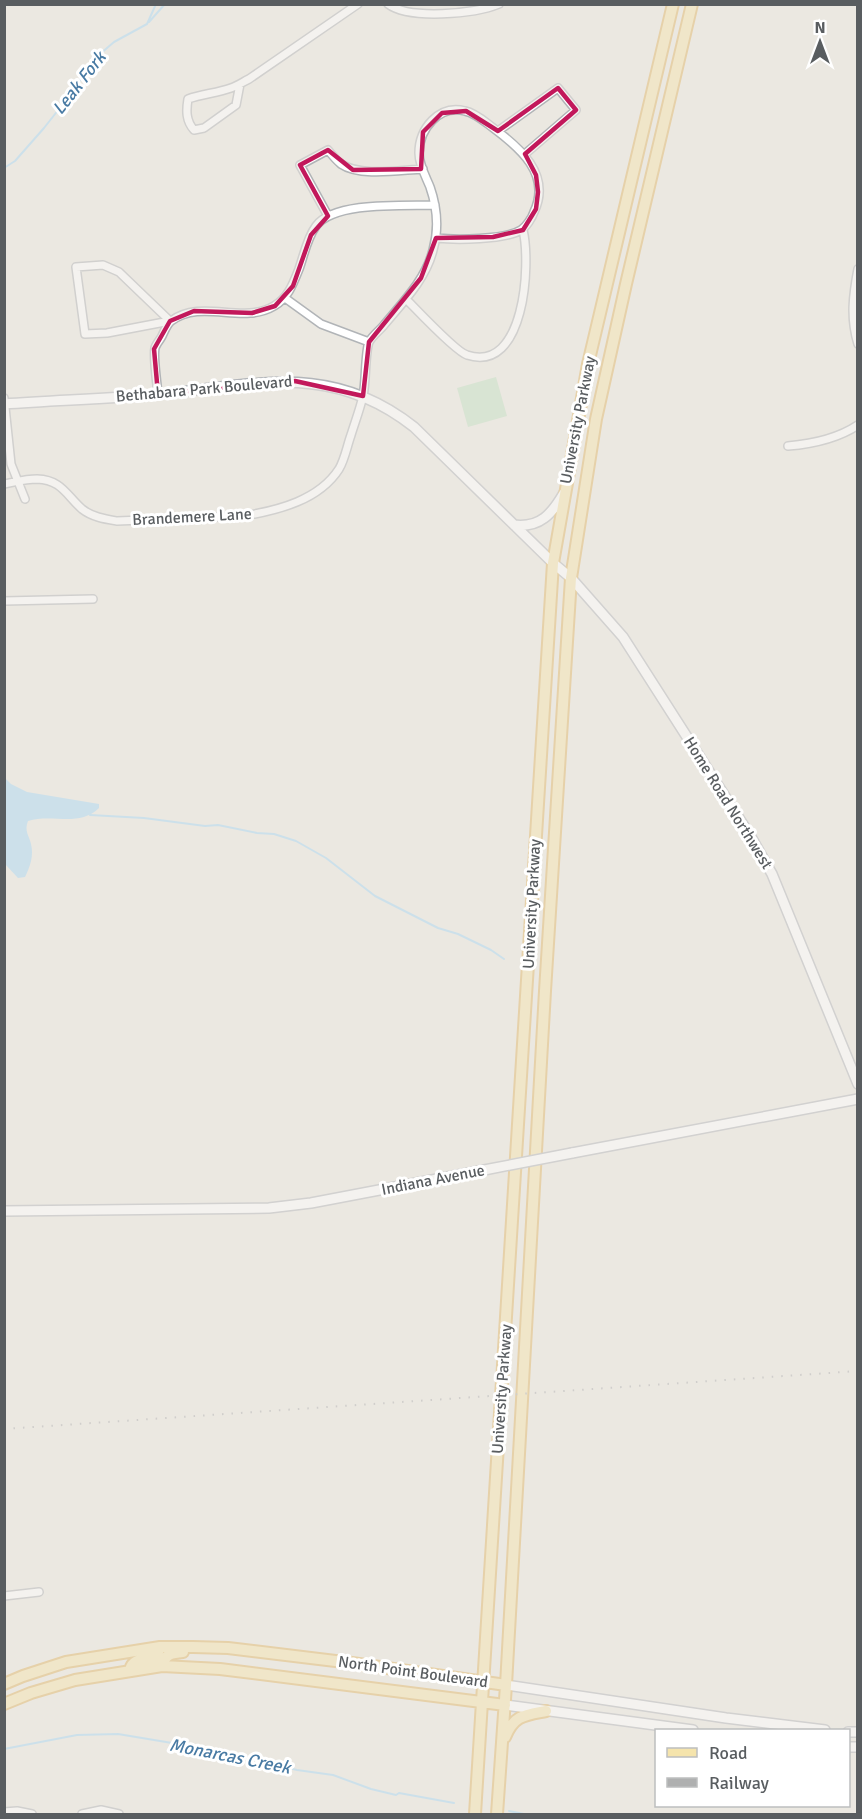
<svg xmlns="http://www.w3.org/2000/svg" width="862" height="1819" viewBox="0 0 862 1819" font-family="Signika,sans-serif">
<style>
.green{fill:#c2e0c0}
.water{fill:#a7d8f4}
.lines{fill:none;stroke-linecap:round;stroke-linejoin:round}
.stream{stroke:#a7d8f4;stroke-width:2}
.street-casing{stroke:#b1b4b7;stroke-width:10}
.secondary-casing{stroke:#b3b6ba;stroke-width:12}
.primary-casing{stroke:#e0b665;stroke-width:14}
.street{stroke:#fff;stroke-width:7}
.secondary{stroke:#fff;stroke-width:9}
.primary{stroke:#f5e4ac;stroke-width:10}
.rail{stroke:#afb0b0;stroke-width:2;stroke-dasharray:1.5 8;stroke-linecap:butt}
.secondary-bridge-casing{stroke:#b3b6ba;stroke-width:12;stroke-linecap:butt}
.secondary-bridge{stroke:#fff;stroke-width:9}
.marked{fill:none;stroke:#c2185b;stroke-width:4.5;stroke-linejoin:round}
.labels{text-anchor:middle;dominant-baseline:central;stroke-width:6;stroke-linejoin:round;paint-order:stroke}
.street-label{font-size:16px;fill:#595d60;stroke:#fff}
.water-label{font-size:18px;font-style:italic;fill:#487aa3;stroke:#fff}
</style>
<rect width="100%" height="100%" fill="#ebe8e1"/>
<path class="green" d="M 496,377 L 507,416 L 468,427 L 457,388 Z"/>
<path class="water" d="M 4,777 L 11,784 L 27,792 L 99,804 L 99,808 C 78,828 53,813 28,821 C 24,831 29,835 31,844 C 34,856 30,867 25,877 L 18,878 L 5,864 Z"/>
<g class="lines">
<path class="stream" d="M 149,22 L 165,4
M 4,168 L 15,161 L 44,128 L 74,90 L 93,60 L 114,42 L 147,24 L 156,4
M 90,815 L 144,818 L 205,826 L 218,825 L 257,833 L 274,834 L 296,841 L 326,858 L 375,896 L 438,928 L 458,934 L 491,950 L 504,959
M 4,1749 L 77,1735 L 118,1734 L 220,1751 L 297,1770 L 333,1775 L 371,1789 L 396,1795 L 399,1793 L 454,1803
M 509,1811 L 524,1814"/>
<g class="street-casing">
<path id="street" d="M 388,4 C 409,20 475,14 499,4
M 240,84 L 236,105 L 204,128 L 194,130 C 186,121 186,111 188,99 C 202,94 217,93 231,88 C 237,86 243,82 249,79 L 358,4
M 498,131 L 558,88 L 576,110 L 525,154
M 328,216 L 300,165 L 328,150 C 332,155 336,160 341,164 C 360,177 400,170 423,169
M 103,265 L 119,272 L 170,321 L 107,333 L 85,334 L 76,267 Z
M 858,269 C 853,295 850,318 858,344
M 285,298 L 321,324 L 369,342
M 406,299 C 416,309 456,352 467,355 C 525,374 531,264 523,230
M 158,394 C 157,384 153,356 155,348 C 156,344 160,340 162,336 C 164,332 167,324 171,321 C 202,298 242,325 274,306 C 288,298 293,284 299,269 C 304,255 307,238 316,226 C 334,201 405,206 435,205
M 4,398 L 11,464 L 25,499
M 788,446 C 812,444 837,439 858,425
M 4,484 C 15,482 26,479 37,479 C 62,480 66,495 82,509 C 92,517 105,519 117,521 L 244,516 C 279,510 319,500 339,469 C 345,459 347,446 351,435 C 355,422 360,409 363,396 C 366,383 365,352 369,342 C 372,336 380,330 384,325 C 403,302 426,279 433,250 C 439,229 437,207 430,187 C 426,177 419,165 419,153 C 419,129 439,104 465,111 C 475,113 484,121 492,127 C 519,147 552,174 534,212 C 532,218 526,227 521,230 C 505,240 455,240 436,238
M 4,601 L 93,599
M 4,1596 L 39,1592
M 4,1812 L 17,1811 L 32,1814
M 82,1814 L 101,1810 L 119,1814"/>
</g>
<g class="secondary-casing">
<path id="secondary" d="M 4,404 C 56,400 108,399 160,394 C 255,385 331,361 414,427 L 553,563 L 571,578 L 623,637 L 751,837 L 772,874 L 858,1084
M 514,525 C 540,528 552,514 564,493
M 572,1153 L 858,1099
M 4,1211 L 269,1208 L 311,1203 L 479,1171
M 506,1685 L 726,1718 L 825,1730
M 505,1705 L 693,1730
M 848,1732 L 858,1732
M 848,1747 L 858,1747"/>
</g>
<g class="primary-casing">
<path id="primary" d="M 162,1666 C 165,1654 171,1653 183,1652
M 130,1670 C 133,1657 145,1661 156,1657 L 160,1647
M 4,1684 L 23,1676 L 66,1662 L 160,1647 L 193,1647 L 228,1648 L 352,1663 L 506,1685
M 4,1704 L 31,1693 L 75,1680 L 162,1666 L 220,1669 L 505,1705
M 505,1737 C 514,1715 525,1715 546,1711
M 475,1814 L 553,563 L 588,364 L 673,4
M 497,1814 L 506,1685 L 545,991 L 571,578 L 596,419 L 626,284 L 692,4"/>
</g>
<use href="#street" class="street"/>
<use href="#secondary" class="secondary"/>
<use href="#primary" class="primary"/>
<path class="rail" d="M 4,1429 L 858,1371"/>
<g class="secondary-bridge-casing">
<path id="secondary-bridge" d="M 479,1171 L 572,1153"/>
</g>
<use href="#secondary-bridge" class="secondary-bridge"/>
</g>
<path d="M0 0H862V1819H0ZM 558,88 L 576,110 L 525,154 L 536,175 L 538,192 L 536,209 L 523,230 L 493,237 L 436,238 L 421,278 L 369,342 L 363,396 L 295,381 L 158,394 L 154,349 L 170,321 L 194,311 L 252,313 L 275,306 L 293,286 L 311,235 L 328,216 L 300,165 L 328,150 L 353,170 L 421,169 L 423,132 L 442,113 L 466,111 L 498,131 Z" fill="#ebe8e1" fill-opacity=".55" fill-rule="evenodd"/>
<path class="marked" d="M 558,88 L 576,110 L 525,154 L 536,175 L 538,192 L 536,209 L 523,230 L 493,237 L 436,238 L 421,278 L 369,342 L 363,396 L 295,381 L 158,394 L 154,349 L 170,321 L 194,311 L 252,313 L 275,306 L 293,286 L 311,235 L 328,216 L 300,165 L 328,150 L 353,170 L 421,169 L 423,132 L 442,113 L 466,111 L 498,131 Z"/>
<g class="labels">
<g class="street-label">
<text transform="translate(204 389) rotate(-5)">Bethabara Park Boulevard</text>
<text transform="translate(578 420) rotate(-79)">University Parkway</text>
<text transform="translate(192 517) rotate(-3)">Brandemere Lane</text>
<text transform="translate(728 803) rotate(58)">Home Road Northwest</text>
<text transform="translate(532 904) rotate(-87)">University Parkway</text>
<text transform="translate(433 1180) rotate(-11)">Indiana Avenue</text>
<text transform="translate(502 1389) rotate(-86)">University Parkway</text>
<text transform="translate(413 1672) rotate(8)">North Point Boulevard</text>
</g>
<g class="water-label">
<text transform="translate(79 83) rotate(-52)">Leak Fork</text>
<text transform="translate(230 1756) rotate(11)">Monarcas Creek</text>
</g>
</g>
<rect width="862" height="1819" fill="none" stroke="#595d60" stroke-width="12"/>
<rect x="655" y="1729" width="195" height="78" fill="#ffffff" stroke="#bdbebf" stroke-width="1.5"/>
<rect x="667" y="1748" width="30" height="9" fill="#f5e4ac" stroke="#bdbebf" stroke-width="1.5"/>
<text x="709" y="1759" font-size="18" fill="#595d60">Road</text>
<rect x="667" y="1778" width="30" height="9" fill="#afb0b0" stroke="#bdbebf" stroke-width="1.5"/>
<text x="709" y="1789" font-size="18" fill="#595d60">Railway</text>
<g transform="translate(820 42)" stroke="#ffffff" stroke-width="4.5" paint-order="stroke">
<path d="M0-4.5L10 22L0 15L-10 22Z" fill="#595d60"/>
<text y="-9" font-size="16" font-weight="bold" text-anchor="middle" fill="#595d60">N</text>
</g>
</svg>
